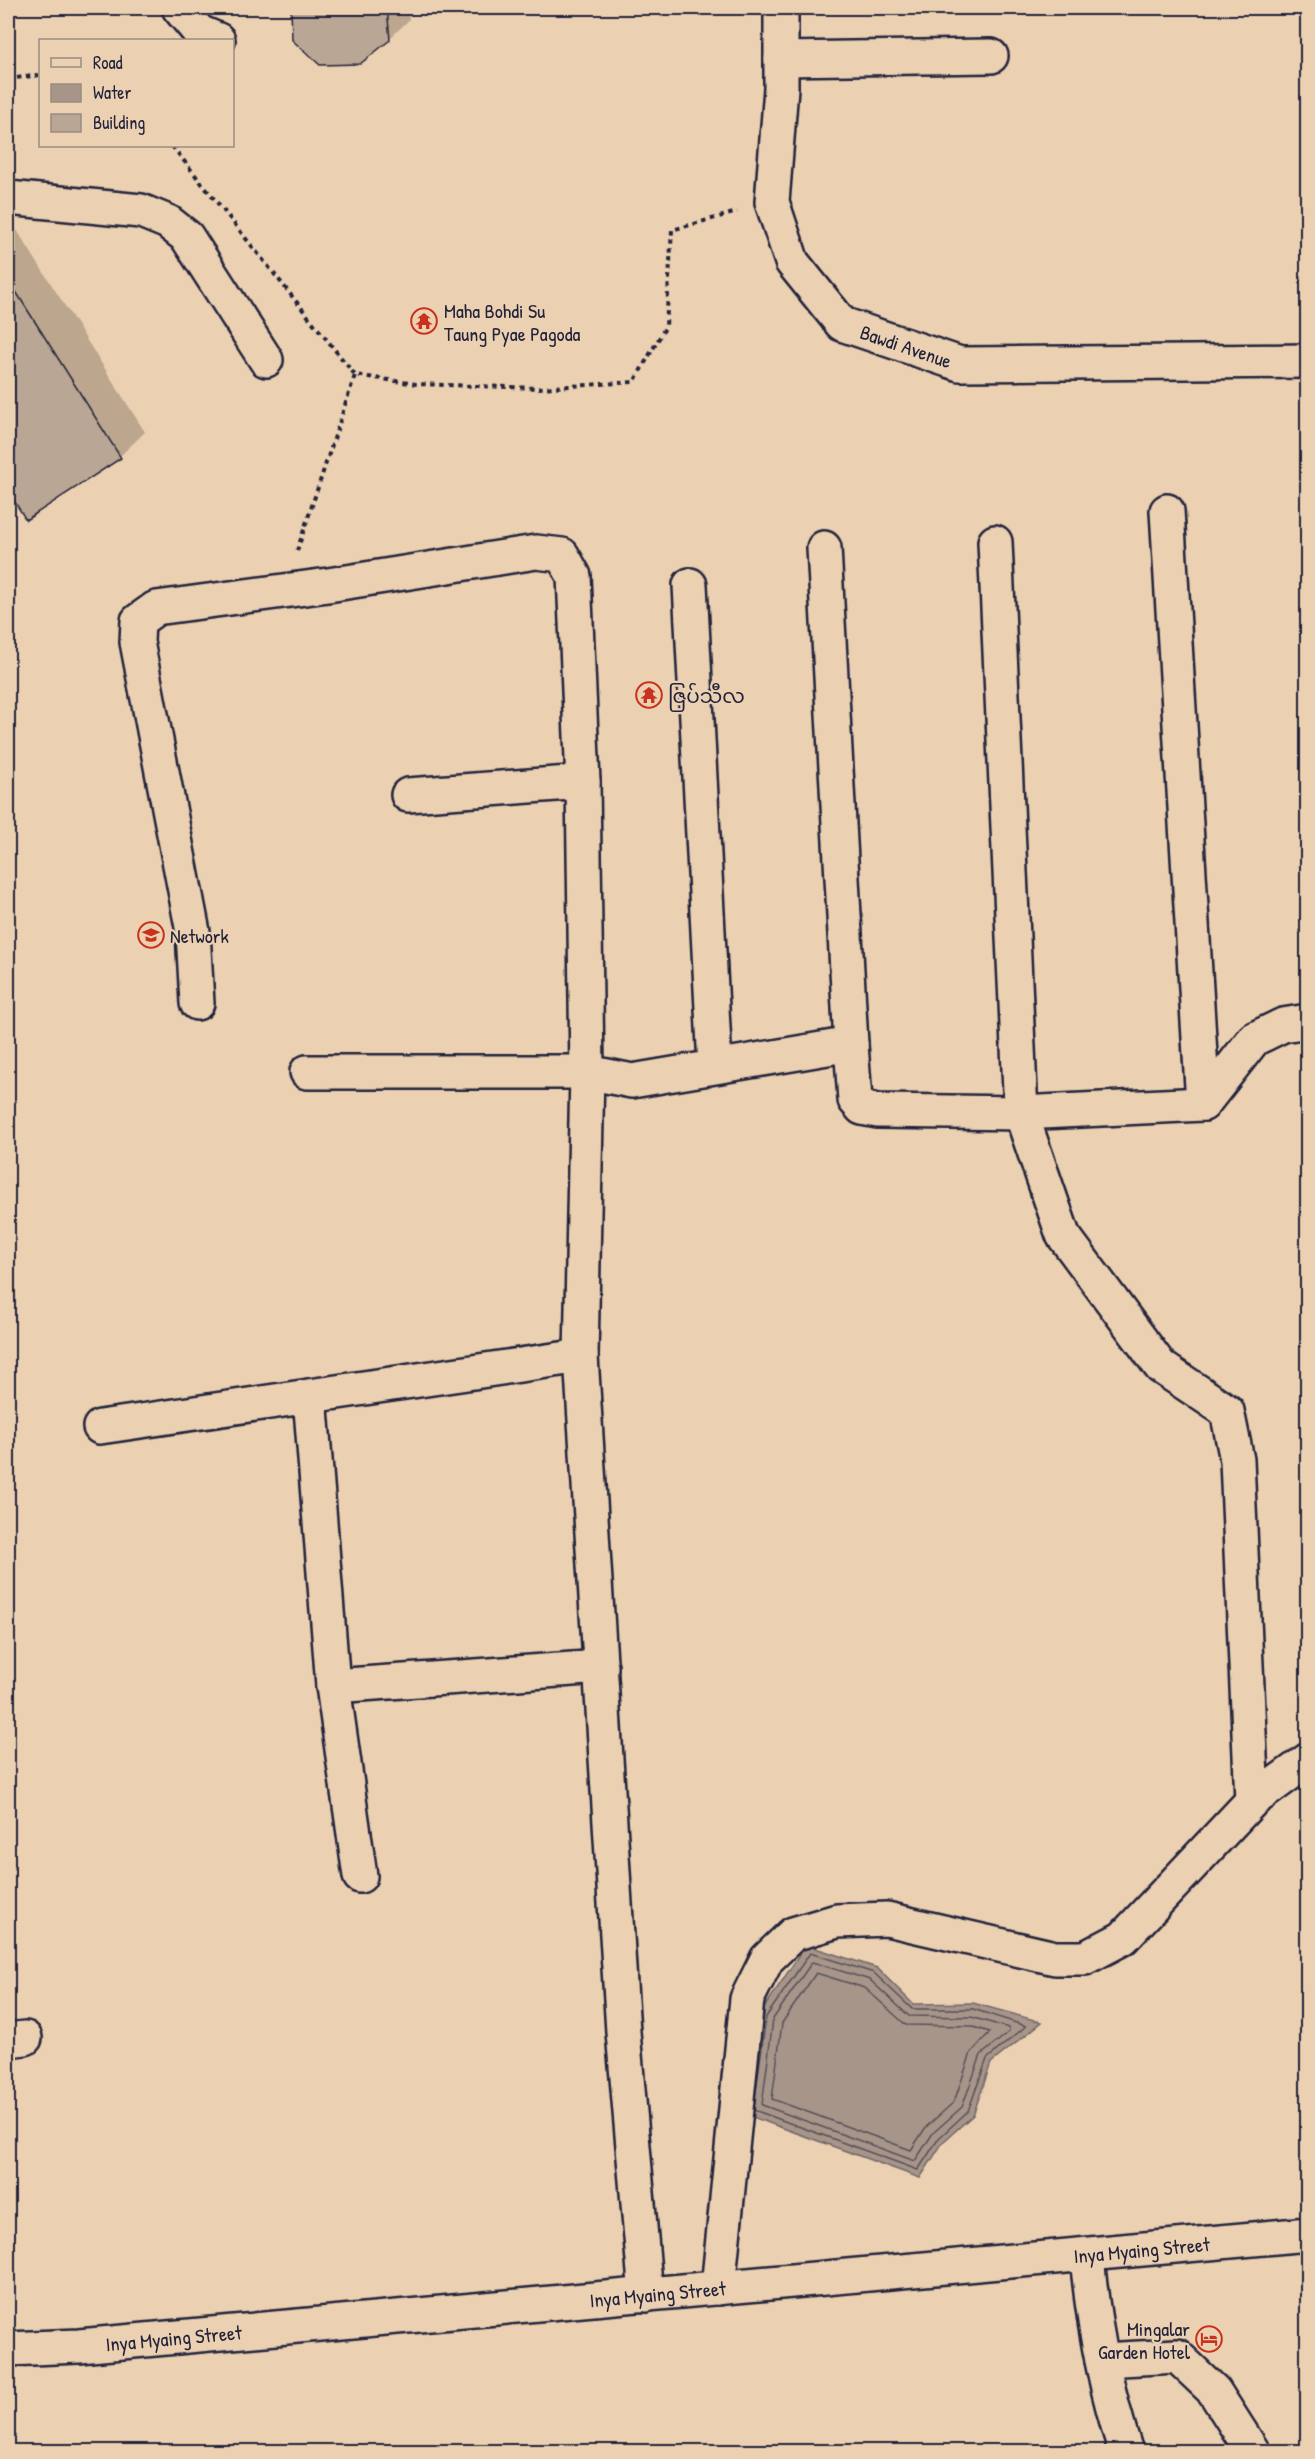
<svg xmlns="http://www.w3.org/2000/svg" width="1315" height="2459" viewBox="0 0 1315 2459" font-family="'Patrick Hand','Noto Sans Myanmar',sans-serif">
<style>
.water{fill:#a79589;stroke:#72676a;stroke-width:1.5}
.shadow{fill:#0003}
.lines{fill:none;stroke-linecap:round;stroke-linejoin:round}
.shore{stroke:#57505a;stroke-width:1.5}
.building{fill:#b9a694;stroke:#22223b;stroke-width:1.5}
.minor-casing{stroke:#22223b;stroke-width:38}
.path{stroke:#22223b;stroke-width:4;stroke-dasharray:4.5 4.5;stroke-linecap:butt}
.minor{stroke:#ebd1b2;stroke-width:33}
.labels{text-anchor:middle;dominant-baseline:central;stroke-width:4.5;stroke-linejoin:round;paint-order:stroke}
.poi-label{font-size:20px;fill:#22223b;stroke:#ebd1b2;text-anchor:start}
.street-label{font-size:20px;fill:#22223b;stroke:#ebd1b2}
</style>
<rect width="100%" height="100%" fill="#ebd1b2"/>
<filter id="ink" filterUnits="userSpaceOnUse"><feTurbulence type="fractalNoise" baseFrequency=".0167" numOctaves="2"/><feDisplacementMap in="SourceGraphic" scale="12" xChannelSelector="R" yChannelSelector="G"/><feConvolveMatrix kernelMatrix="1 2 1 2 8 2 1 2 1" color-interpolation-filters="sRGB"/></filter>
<g filter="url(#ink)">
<path class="water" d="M 806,1945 L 877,1968 L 913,2004 L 973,2003 L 1042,2022 L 991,2063 L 973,2115 L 943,2142 L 920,2178 L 747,2115 L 760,2014 Z"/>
<path class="shadow" d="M 292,8 L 408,8 L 409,20 L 389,39 L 293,39 Z
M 8,216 L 145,432 L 120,456 L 26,517 L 8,488 Z"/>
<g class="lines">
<path class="shore" d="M 812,1962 L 870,1980 L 909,2016 L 971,2017 L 1009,2028 L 1009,2032 L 981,2055 L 962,2107 L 933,2133 L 915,2161 L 762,2105 L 773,2019 Z
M 816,1973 L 865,1988 L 906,2025 L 970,2026 L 990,2032 L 971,2053 L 954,2102 L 926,2127 L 911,2150 L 772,2099 L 782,2023 Z
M 754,2110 L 918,2170 L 939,2138 L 968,2111 L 987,2059 L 1026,2026 L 973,2009 L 912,2009 L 874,1973 L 810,1953 L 766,2017 L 756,2091"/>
</g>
<path class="building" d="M 291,8 L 387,8 L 390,40 L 360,64 L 320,65 L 292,40 Z
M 8,279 L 121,458 L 26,520 L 8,491 Z"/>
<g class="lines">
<g class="minor-casing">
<g id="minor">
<path d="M 179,8 L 199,32 L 218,40"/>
<path id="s1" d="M 781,8 L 781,88 L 772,202 L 792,262 L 842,324 L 960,364 L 1308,361"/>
<path d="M 781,59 L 991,56"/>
<path d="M 8,198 L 141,211 L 168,222 L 187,237 L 266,360"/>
<path d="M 1167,511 L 1203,1104"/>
<path d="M 995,542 L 1021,1113 L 1063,1235 L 1161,1367 L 1227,1411 L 1237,1460 L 1252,1801"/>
<path d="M 824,548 L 851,1044"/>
<path d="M 690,585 L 715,1066"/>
<path d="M 408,795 L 583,782"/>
<path d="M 197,1003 L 193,932 L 137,642 L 138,621 L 156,608 L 328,585 L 536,552 L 562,555 L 574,576 L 583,782 L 587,1072 L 581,1356 L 623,2032 L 646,2295"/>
<path d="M 307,1072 L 587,1072 L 632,1081 L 851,1044 L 855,1100 L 862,1108 L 878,1111 L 1021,1113 L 1203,1104 L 1254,1039 L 1283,1025 L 1308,1021"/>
<path d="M 310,1396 L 333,1686 L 360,1876"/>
<path d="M 100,1427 L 581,1356"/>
<path d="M 333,1686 L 601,1667"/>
<path d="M 8,2040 L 25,2038"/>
<path d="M 1087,2256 C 1093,2323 1105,2388 1126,2452"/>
<path d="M 718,2288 L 747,1999 L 767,1959 L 793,1934 L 837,1921 L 887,1919 L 1055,1958 L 1085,1958 L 1123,1938 L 1252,1801 L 1308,1760"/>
<path id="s2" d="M 8,2349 L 79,2346 L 1308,2234"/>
<path d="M 1102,2360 L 1177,2356 L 1214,2391 L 1253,2452"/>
</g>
</g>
<path class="path" d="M 8,79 L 40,75
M 172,146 L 355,375 L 416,384 L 538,388 L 634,382 L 666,326 L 672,230 L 737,212
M 297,551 L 355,375"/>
<use href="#minor" class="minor"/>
</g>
</g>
<defs>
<g id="temple-ring" transform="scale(1.35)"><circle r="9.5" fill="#ebd1b2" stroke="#c8321e" stroke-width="1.5"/><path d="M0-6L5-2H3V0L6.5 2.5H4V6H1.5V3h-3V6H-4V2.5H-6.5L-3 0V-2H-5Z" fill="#c8321e"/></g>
<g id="school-ring" transform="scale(1.35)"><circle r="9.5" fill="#ebd1b2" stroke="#c8321e" stroke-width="1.5"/><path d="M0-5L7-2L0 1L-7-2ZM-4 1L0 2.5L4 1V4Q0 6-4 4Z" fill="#c8321e"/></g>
<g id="hotel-ring" transform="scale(1.35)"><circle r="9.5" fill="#ebd1b2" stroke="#c8321e" stroke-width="1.5"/><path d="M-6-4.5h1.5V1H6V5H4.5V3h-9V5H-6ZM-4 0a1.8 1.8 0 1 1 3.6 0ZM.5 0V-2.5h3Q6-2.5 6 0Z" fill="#c8321e"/></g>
</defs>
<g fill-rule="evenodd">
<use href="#temple-ring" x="424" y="321"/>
<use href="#temple-ring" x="649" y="695"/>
<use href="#school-ring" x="151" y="935"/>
<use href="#hotel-ring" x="1209" y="2339"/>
</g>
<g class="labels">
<g class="poi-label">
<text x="444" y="310">Maha Bohdi Su<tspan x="444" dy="23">Taung Pyae Pagoda</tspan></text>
<text x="668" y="695">ဇြပ်သီလ</text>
<text x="170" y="935">Network</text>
<text x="1190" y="2328" text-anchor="end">Mingalar<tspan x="1190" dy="23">Garden Hotel</tspan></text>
</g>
<g class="street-label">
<text stroke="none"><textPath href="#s1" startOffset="405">Bawdi Avenue</textPath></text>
<text stroke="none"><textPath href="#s2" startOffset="1138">Inya Myaing Street</textPath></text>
<text stroke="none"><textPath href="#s2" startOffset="652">Inya Myaing Street</textPath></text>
<text stroke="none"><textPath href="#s2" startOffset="166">Inya Myaing Street</textPath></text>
</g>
</g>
<rect width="1315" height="2459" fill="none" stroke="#ebd1b2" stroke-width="30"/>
<rect x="15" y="15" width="1285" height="2429" fill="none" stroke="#22223b" stroke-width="2" filter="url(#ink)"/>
<rect x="39" y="39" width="195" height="108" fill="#ebd1b2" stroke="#9b8b82" stroke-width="1.5"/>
<rect x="51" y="58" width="30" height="9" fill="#ebd1b2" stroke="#9b8b82" stroke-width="1.5"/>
<text x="93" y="69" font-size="18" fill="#22223b">Road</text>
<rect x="51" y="84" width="30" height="18" fill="#a79589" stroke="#9b8b82" stroke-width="1.5"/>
<text x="93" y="99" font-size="18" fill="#22223b">Water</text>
<rect x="51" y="114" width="30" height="18" fill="#b9a694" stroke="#9b8b82" stroke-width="1.5"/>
<text x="93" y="129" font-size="18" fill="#22223b">Building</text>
</svg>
